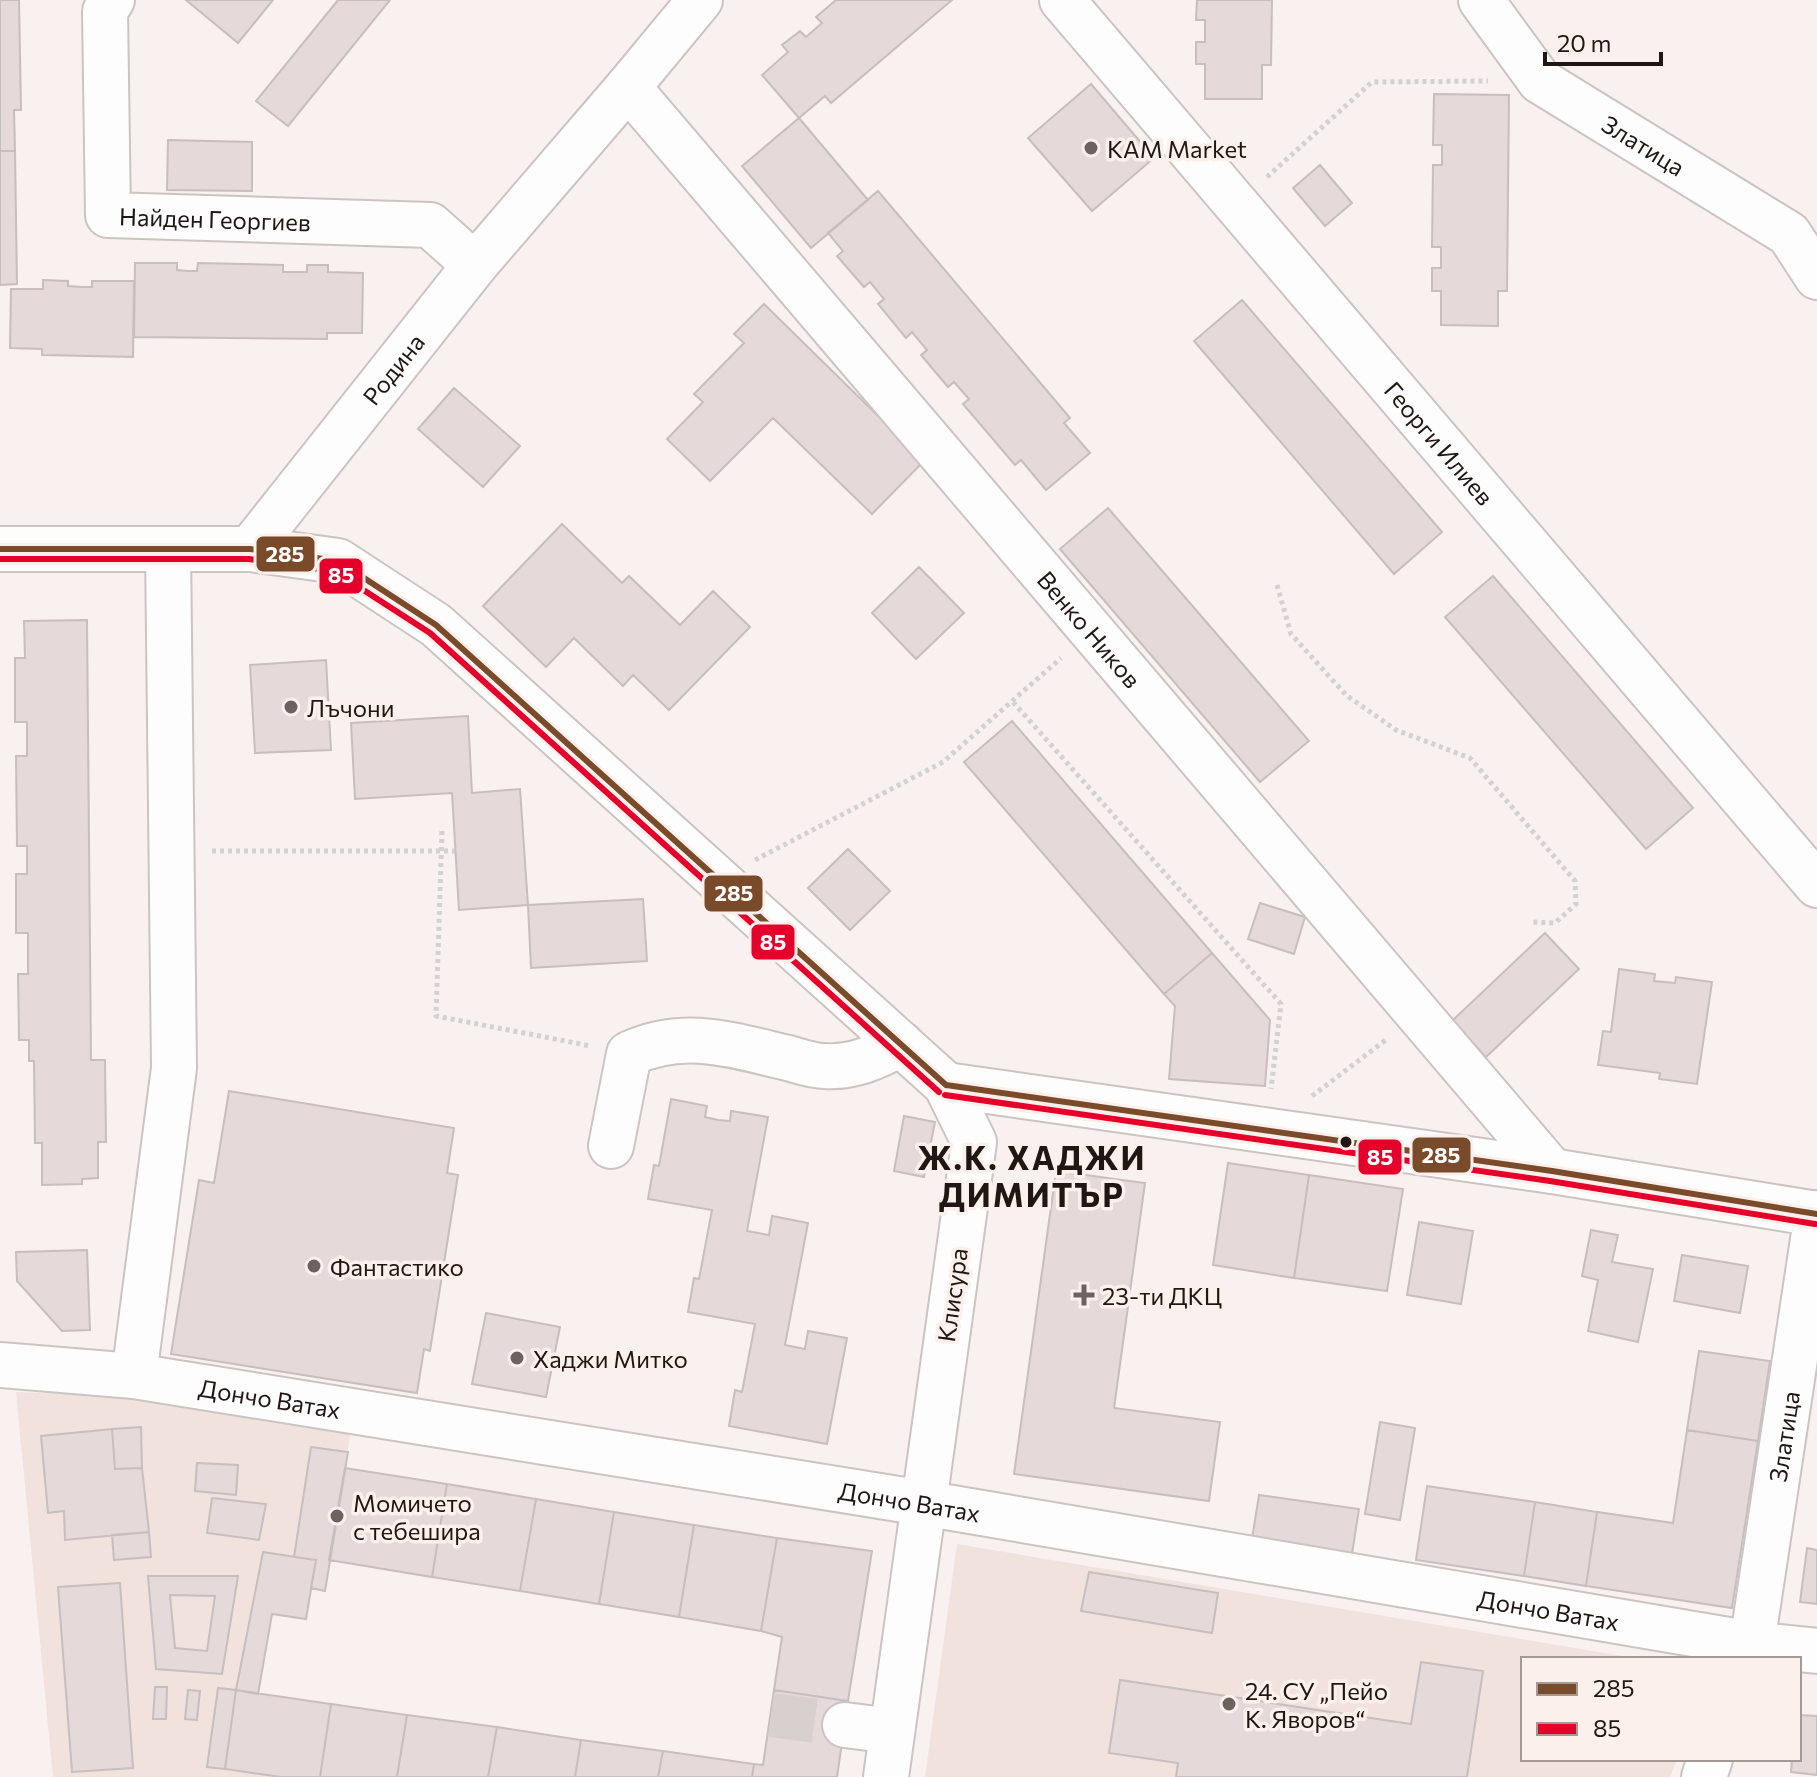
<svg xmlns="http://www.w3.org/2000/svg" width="1817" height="1777" viewBox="0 0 1817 1777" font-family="Commissioner,sans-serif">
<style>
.built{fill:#f1e2de}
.building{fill:#e5d9da;stroke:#c7bebe;stroke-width:2;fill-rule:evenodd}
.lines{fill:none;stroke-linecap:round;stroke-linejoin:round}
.minor-tunnel{stroke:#d8d0cf;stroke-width:44;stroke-dasharray:44 22;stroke-linecap:butt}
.minor-casing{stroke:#cbc4c2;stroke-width:48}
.path{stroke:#d3d2d1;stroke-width:5;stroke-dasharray:4 4;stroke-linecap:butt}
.minor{stroke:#fefdfd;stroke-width:44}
.bus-1-casing{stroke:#fbf0ec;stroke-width:12}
.bus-2-casing{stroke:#fbf0ec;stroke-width:12}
.bus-1{stroke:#7a4b2a;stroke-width:6}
.bus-2{stroke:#e4002b;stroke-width:6}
.poi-dot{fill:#6c6360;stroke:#fbf0ec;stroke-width:3}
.bus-dot{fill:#201613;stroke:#fbf0ec;stroke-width:3}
.labels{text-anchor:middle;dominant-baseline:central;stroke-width:7;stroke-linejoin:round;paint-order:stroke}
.street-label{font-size:24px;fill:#201613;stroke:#fbf0ec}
.poi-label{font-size:24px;fill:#201613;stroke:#fbf0ec;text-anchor:start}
.district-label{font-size:32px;font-weight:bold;letter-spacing:2px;fill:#201613;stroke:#fbf0ec}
.line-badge{stroke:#fbf0ec;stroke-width:3}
.badge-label{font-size:22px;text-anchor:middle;font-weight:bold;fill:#fff}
</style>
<rect width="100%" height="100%" fill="#f8f1f0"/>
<path class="built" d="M 16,1392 L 133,1396 L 351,1430 L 325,1591 L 311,1588 L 306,1619 L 272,1614 L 258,1694 L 225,1769 L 281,1777 L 53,1777 Z
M 957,1544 L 1640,1659 L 1523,1659 L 1523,1759 L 1677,1759 L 1670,1777 L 925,1777 Z"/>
<path class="building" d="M 0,0 L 19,0 L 21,110 L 14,110 L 15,151 L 0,151 Z
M 186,0 L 273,0 L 238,43 Z
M 338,0 L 390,0 L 288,126 L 256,101 Z
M 836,0 L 952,0 L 831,103 L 825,96 L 799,118 L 762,75 L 788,52 L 782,45 L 800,31 L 806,37 L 822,23 L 816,17 Z
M 1197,0 L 1272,0 L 1271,65 L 1262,65 L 1262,99 L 1205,99 L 1205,64 L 1196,64 L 1196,42 L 1205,42 L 1205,20 L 1196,20 Z
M 1091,84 L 1154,158 L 1092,211 L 1028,138 Z
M 1434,94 L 1509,95 L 1507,291 L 1498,291 L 1498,326 L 1441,325 L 1441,291 L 1432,291 L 1432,268 L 1441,268 L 1441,247 L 1432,247 L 1433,165 L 1442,165 L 1442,145 L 1433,145 Z
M 799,118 L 868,200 L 811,248 L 742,166 Z
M 168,140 L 252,142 L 252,191 L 167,190 Z
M 0,151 L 15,151 L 17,284 L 0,285 Z
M 1320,165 L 1352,203 L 1325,226 L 1293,188 Z
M 878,191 L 1070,418 L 1064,423 L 1090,453 L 1046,490 L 1021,460 L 1015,465 L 963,404 L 969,399 L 954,382 L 948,387 L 921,355 L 927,350 L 912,332 L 906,338 L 878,304 L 884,299 L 870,282 L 864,287 L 837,256 L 843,251 L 828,233 Z
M 135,263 L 177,263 L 177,270 L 188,271 L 197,271 L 198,263 L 283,265 L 283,272 L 307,272 L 307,265 L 328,265 L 328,272 L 363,273 L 362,333 L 327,333 L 327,339 L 134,337 Z
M 43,280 L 68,281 L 68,286 L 82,287 L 92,287 L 92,281 L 134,281 L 133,357 L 42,355 L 42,349 L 10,348 L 11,289 L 43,289 Z
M 1242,300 L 1442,532 L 1394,574 L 1194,341 Z
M 764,304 L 924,461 L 872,514 L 773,418 L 710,481 L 667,439 L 703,402 L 694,394 L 744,343 L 734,334 Z
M 454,388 L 520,446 L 483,487 L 418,429 Z
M 1108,508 L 1309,741 L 1260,782 L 1060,549 Z
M 562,524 L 622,583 L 629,576 L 680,625 L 713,591 L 750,627 L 669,710 L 633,675 L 623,686 L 574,638 L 546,667 L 483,606 Z
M 919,567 L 964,613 L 916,659 L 872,613 Z
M 1493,576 L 1693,808 L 1646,849 L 1445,617 Z
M 87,620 L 91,1060 L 105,1060 L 106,1142 L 98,1142 L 98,1178 L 82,1179 L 82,1184 L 42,1185 L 42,1143 L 35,1143 L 34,1061 L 29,1061 L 29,1040 L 19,1040 L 18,974 L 28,974 L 28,933 L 16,933 L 16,874 L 27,874 L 27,846 L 17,846 L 16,756 L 27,756 L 27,722 L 15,722 L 15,658 L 25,658 L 24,621 Z
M 326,660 L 331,750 L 255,753 L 250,665 Z
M 468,716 L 472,793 L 520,789 L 528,905 L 459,910 L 452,793 L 355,799 L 351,723 Z
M 1012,721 L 1212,953 L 1164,994 L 964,762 Z
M 848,849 L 890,891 L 850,930 L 808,888 Z
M 643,899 L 647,961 L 531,968 L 528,905 Z
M 1260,903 L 1305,917 L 1294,954 L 1248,939 Z
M 1545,933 L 1579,969 L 1486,1057 L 1452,1021 Z
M 1212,953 L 1270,1020 L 1265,1086 L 1169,1079 L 1175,1006 L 1164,994 Z
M 1619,969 L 1655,974 L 1654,981 L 1675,983 L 1676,977 L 1712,982 L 1697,1084 L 1659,1079 L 1660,1073 L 1598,1065 L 1603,1031 L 1611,1032 Z
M 229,1091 L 454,1128 L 447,1173 L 458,1175 L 430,1351 L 424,1349 L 417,1393 L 171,1354 L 199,1180 L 214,1183 Z
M 671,1099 L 707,1106 L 705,1117 L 718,1120 L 730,1121 L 731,1111 L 768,1117 L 747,1231 L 769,1235 L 772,1216 L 808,1223 L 785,1345 L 805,1349 L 808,1331 L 847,1338 L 827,1444 L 729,1426 L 735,1390 L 742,1392 L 755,1324 L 688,1312 L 694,1278 L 699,1279 L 712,1210 L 648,1199 L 654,1165 L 659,1166 Z
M 904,1116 L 935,1122 L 924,1177 L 894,1171 Z
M 1228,1163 L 1309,1175 L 1294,1278 L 1213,1265 Z
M 1056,1171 L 1145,1183 L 1114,1408 L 1220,1422 L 1209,1501 L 1014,1474 Z
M 1309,1175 L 1403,1189 L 1387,1291 L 1294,1278 Z
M 1419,1222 L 1473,1231 L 1461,1304 L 1407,1295 Z
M 1591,1230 L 1618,1235 L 1612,1262 L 1653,1269 L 1638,1342 L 1588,1331 L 1598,1280 L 1582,1276 Z
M 87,1250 L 90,1330 L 62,1331 L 17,1281 L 16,1252 Z
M 1682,1255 L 1748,1266 L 1740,1313 L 1674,1301 Z
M 486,1313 L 560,1327 L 546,1397 L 472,1384 Z
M 1699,1351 L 1770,1361 L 1758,1441 L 1687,1430 Z
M 1380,1422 L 1415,1428 L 1400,1520 L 1365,1514 Z
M 141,1427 L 142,1468 L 115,1469 L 112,1429 Z
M 112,1429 L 115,1469 L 142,1468 L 149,1532 L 65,1540 L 64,1511 L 48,1513 L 41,1436 Z
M 1687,1430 L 1758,1441 L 1732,1608 L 1586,1586 L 1597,1512 L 1673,1523 Z
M 311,1447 L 348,1452 L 325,1591 L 311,1588 L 316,1560 L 294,1557 Z
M 197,1463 L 238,1465 L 236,1495 L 195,1491 Z
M 345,1468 L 447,1484 L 432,1577 L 329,1560 Z
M 447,1484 L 536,1499 L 520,1591 L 432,1577 Z
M 1427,1486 L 1535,1502 L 1524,1576 L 1416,1560 Z
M 1259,1495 L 1359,1509 L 1352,1554 L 1252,1539 Z
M 212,1498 L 266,1504 L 259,1540 L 207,1533 Z
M 536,1499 L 614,1512 L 599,1604 L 520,1591 Z
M 1535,1502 L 1597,1512 L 1586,1586 L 1524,1576 Z
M 614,1512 L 694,1525 L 679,1617 L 599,1604 Z
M 694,1525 L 777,1538 L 761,1631 L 679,1617 Z
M 149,1532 L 151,1557 L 114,1560 L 112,1535 Z
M 777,1538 L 872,1551 L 848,1701 L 774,1690 L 782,1637 L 761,1631 Z
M 1807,1548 L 1817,1550 L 1817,1604 L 1800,1602 Z
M 263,1552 L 316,1560 L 306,1619 L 272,1614 L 258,1694 L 236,1690 Z
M 1089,1572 L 1218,1593 L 1212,1633 L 1081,1611 Z
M 148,1576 L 238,1576 L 222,1674 L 156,1669 ZM 170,1595 L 215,1596 L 207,1651 L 175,1648 Z
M 120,1583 L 133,1768 L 72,1772 L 58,1587 Z
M 1421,1662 L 1483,1671 L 1467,1777 L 1176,1777 L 1178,1763 L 1109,1753 L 1120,1680 L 1411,1724 Z
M 155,1687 L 167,1687 L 166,1719 L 153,1719 Z
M 218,1688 L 236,1690 L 225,1769 L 207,1767 Z
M 188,1690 L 200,1691 L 197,1720 L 185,1719 Z
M 236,1690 L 331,1704 L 320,1777 L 281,1777 L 225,1769 Z
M 774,1690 L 848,1701 L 837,1777 L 752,1777 L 754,1764 L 763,1765 Z
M 331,1704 L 407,1715 L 397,1777 L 320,1777 Z
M 407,1715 L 497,1727 L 488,1777 L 397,1777 Z
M 1799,1715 L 1817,1716 L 1817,1775 L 1791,1772 L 1792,1759 L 1799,1759 Z
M 497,1727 L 581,1740 L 575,1777 L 488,1777 Z
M 581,1740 L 663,1751 L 658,1777 L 575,1777 Z
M 663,1751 L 754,1764 L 752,1777 L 658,1777 Z"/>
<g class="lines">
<path class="minor-tunnel" d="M 771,1715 L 845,1725"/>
<g class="minor-casing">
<g id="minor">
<path id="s1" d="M 112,0 L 105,11 L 108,215 L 430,225 L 475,265"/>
<path id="s2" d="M 1062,0 L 1817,885"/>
<path id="s3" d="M 1481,0 L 1540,81 L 1789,234 L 1817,277"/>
<path id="s4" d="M 628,87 L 1552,1171"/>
<path d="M 0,549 L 250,549 L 338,561 L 436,625 L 946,1085 L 974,1142 L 886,1777"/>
<path id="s5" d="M 250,549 L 475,265 L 628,87 L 700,0"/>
<path d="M 946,1085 L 1552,1171 L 1817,1214"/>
<path d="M 611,1146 L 629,1054 C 684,1028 732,1045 788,1058 C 799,1061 812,1066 824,1066 C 853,1068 876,1057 901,1044"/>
<path id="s6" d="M 0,1365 L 134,1376 L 923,1503 L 1752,1644 L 1817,1651"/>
<path d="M 134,1376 L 174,1068 L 168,549"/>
<path id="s7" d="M 1746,1659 L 1752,1644 L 1817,1213"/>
<path d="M 845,1725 L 892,1731"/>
<path d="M 1704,1777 L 1710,1759"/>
</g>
</g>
<path class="path" d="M 1267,177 L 1372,82 L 1488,81
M 1277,585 L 1291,634 L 1346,695 L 1396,730 L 1470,758 L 1575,881 L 1576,904 L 1555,923 L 1532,922
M 1013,702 L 1281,1004 L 1271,1089
M 442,831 L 436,1016 L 591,1046
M 212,851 L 455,851
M 755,860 L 943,762 L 1061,658
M 1312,1096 L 1387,1039"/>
<use href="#minor" class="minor"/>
<g class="bus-1-casing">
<path id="bus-1" d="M 0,549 L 250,549 L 338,561 L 436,625 L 946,1085
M 946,1085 L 1552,1171 L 1817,1214"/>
</g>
<g class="bus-2-casing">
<path id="bus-2" d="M 0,559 L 249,559 L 334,571 L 430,633 L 939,1092
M 945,1095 L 1550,1181 L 1815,1224"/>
</g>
<use href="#bus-1" class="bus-1"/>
<use href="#bus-2" class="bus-2"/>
</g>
<g class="poi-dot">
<circle cx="1091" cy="148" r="8"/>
<circle cx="291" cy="707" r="8"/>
<circle cx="314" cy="1266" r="8"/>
<path d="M1080 1283h8v8h8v8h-8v8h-8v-8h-8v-8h8z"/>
<circle cx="517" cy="1358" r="8"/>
<circle cx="337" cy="1516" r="8"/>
<circle cx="1229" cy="1704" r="8"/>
</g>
<circle class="bus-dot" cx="1346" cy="1142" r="7"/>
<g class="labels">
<g class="street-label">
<text stroke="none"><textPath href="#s3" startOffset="222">Златица</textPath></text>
<text stroke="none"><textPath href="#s1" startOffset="324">Найден Георгиев</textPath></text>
<text stroke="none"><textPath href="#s5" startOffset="230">Родина</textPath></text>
<text stroke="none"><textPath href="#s2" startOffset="582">Георги Илиев</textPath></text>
<text stroke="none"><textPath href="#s4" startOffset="712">Венко Ников</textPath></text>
<text transform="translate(952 1295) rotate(-82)">Клисура</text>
<text stroke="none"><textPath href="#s6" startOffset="272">Дончо Ватах</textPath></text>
<text stroke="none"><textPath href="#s7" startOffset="226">Златица</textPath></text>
<text stroke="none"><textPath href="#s6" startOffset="920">Дончо Ватах</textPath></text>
<text stroke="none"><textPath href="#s6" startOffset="1568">Дончо Ватах</textPath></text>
</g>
<g class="poi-label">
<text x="1107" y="148">KAM Market</text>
<text x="307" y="707">Лъчони</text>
<text x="330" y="1266">Фантастико</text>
<text x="1102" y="1295">23-ти ДКЦ</text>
<text x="533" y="1358">Хаджи Митко</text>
<text x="353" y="1502">Момичето<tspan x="353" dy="28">с тебешира</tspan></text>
<text x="1245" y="1690">24. СУ „Пейо<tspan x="1245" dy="28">К. Яворов“</tspan></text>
</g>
<g class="district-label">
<text x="1032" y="1157">Ж.К. ХАДЖИ<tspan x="1032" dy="37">ДИМИТЪР</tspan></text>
</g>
</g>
<g class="line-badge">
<rect x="255" y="535" width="61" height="38" rx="8" fill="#7a4b2a"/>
<rect x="318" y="557" width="46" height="38" rx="8" fill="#e4002b"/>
<rect x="703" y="874" width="61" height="39" rx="8" fill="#7a4b2a"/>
<rect x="750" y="923" width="46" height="38" rx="8" fill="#e4002b"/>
<rect x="1411" y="1136" width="61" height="38" rx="8" fill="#7a4b2a"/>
<rect x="1357" y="1138" width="46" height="38" rx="8" fill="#e4002b"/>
</g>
<g class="badge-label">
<text x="285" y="562">285</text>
<text x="341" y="583">85</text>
<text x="734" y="901">285</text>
<text x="773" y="950">85</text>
<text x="1441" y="1163">285</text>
<text x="1380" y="1165">85</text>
</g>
<rect x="1521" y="1657" width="280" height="104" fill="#fbf0ec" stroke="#a39995" stroke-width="2"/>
<rect x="1537" y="1683" width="40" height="12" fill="#7a4b2a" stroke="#a39995" stroke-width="2"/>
<text x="1593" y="1697" font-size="24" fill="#201613">285</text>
<rect x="1537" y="1723" width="40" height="12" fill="#e4002b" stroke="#a39995" stroke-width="2"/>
<text x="1593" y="1737" font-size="24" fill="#201613">85</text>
<path d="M1545 52v12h116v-12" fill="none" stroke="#201613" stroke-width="4"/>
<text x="1557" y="52" font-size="24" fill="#201613" stroke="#fbf0ec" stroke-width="6" paint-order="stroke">20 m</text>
</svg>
